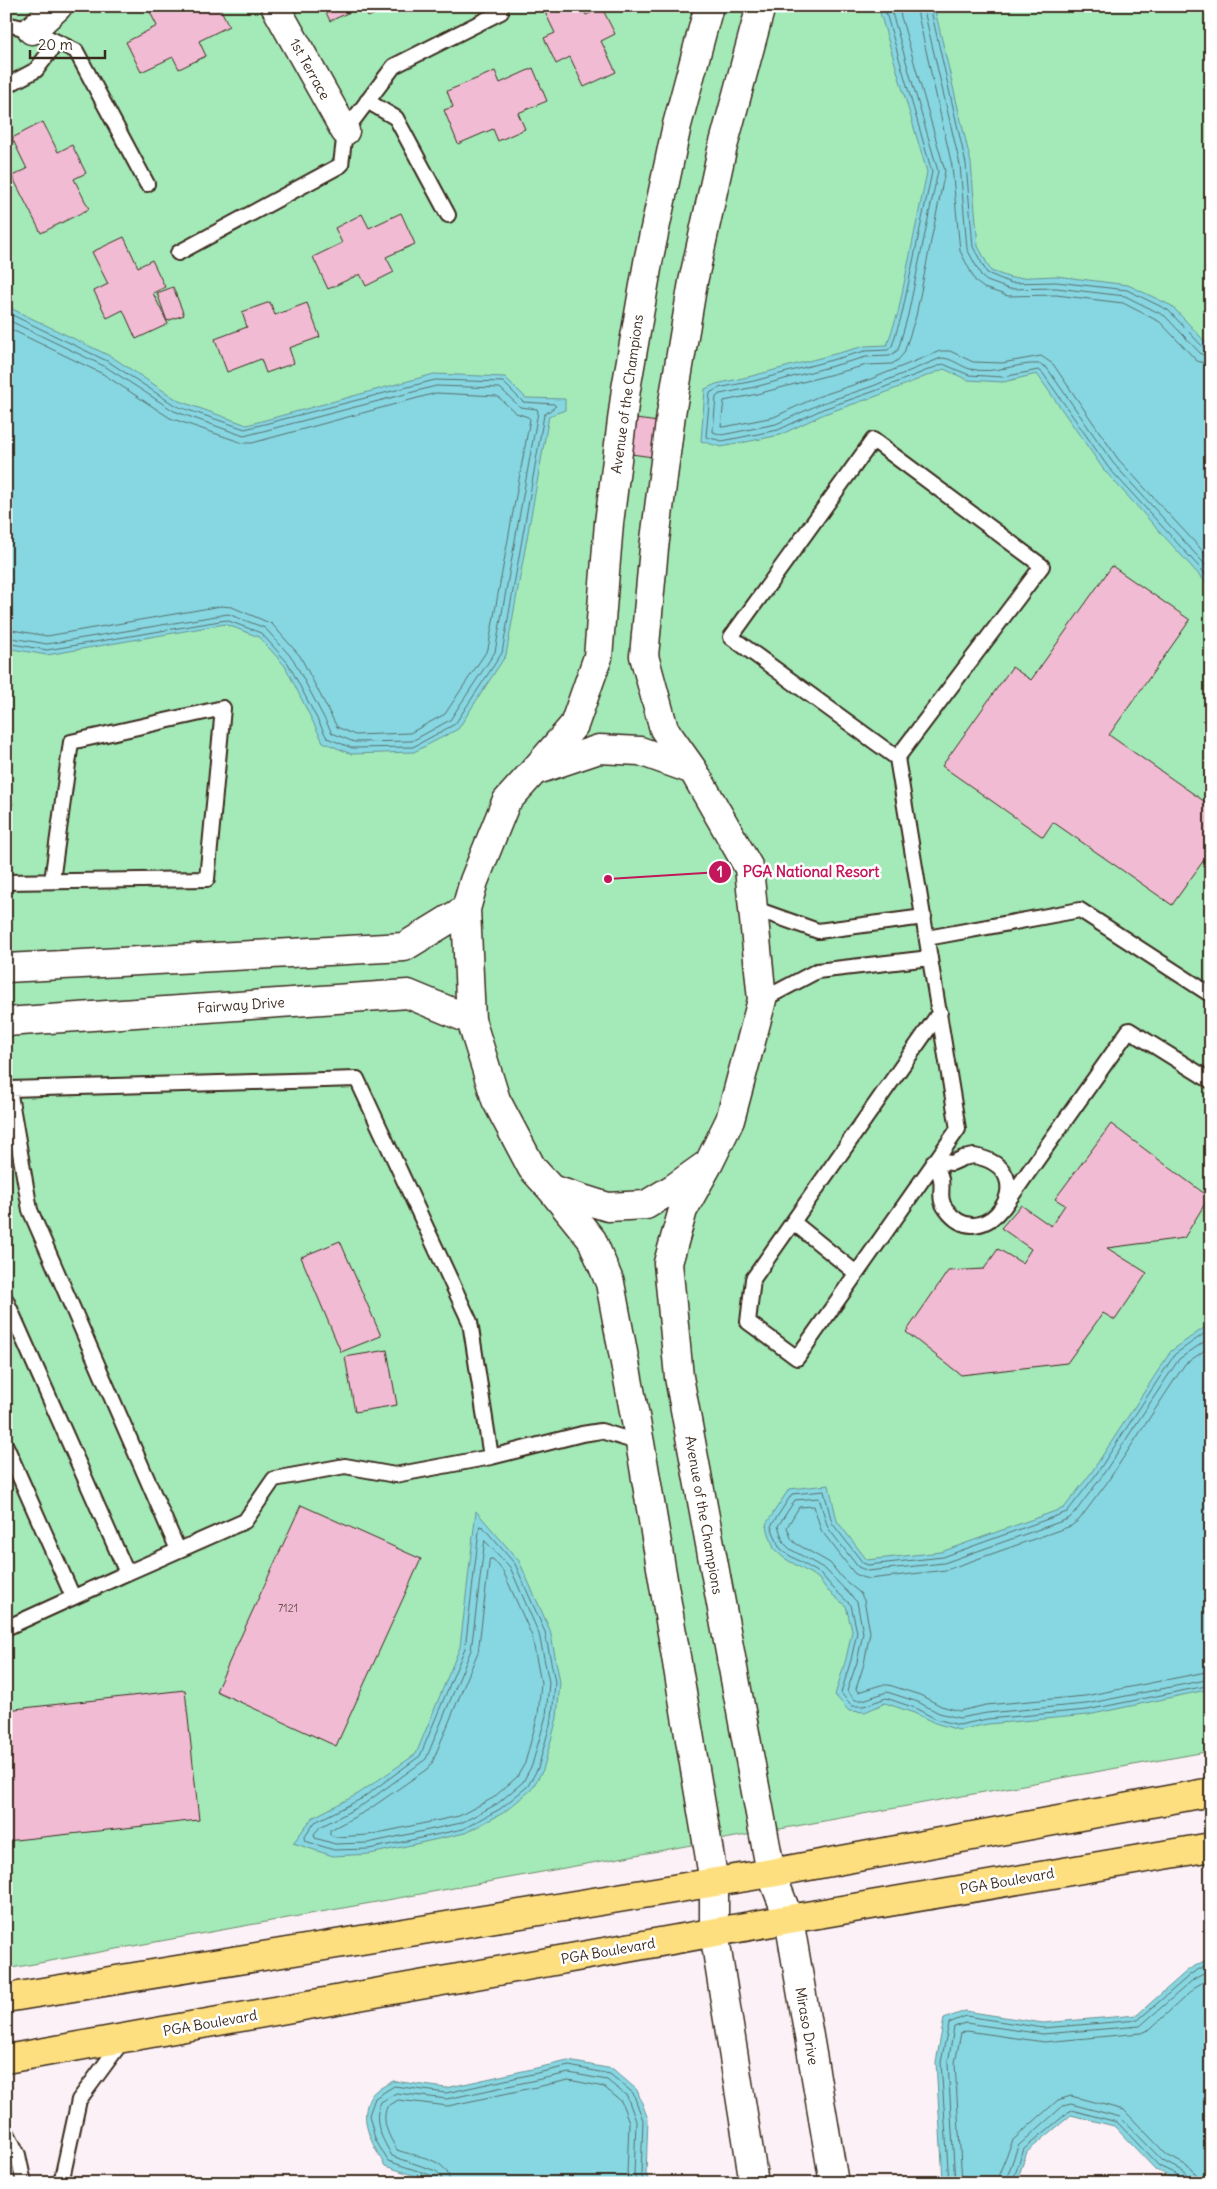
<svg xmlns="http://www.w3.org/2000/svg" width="1217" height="2189" viewBox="0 0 1217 2189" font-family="Delius,sans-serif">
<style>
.green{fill:#a3eab8;stroke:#6f8a6b}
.water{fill:#86d7e2;stroke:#689294}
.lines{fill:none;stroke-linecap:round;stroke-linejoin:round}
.shore{stroke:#596f6c;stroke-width:1}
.building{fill:#f1bbd4;stroke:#3b2a1e}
.lane-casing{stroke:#3b2a1e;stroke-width:18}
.street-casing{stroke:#3b2a1e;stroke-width:31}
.secondary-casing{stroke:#3b2a1e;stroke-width:31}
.primary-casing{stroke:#3b2a1e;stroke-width:31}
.lane{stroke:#fff;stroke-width:14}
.street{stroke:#fff;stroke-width:28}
.secondary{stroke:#fff;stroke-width:28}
.primary{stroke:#fedf80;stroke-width:28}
.labels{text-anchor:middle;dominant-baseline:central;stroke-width:5;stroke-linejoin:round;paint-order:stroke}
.number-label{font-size:11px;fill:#684e4c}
.street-label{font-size:14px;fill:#3b2a1e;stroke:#fff}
.leader{fill:none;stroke:#c2185b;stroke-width:2}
.callout-dot{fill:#c2185b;stroke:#fff;stroke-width:2}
.mark-label{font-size:15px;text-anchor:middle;font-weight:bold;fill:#fff}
.callout-label{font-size:15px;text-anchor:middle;font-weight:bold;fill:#c2185b;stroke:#fff;stroke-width:5;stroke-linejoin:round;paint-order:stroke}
</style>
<rect width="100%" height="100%" fill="#fcf1f6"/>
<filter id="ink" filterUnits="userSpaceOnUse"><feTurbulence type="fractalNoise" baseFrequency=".02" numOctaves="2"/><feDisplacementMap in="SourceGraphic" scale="10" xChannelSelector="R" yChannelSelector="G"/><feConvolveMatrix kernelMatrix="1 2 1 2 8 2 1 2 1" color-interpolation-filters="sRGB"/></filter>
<g filter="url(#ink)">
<path class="green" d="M 6,6 L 1211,6 L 1211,1751 L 6,1969 Z"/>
<path class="water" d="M 878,6 L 934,6 L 971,163 L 978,246 L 991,271 L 1011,278 L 1056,276 L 1128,285 L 1172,306 L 1211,348 L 1211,588 L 1104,470 L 1037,374 L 1003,382 L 968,380 L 944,369 L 877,396 L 824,414 L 780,435 L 721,447 L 701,441 L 705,389 L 716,384 L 752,376 L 865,346 L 887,345 L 898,313 L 927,172 Z
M 6,306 L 112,357 L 179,401 L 247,425 L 434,374 L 505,377 L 526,398 L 565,399 L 565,410 L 549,416 L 506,655 L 458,729 L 414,752 L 351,754 L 323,742 L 285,666 L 259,637 L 225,624 L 47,655 L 6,648 Z
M 1211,1323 L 1211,1689 L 1088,1715 L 988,1724 L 959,1730 L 935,1723 L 914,1713 L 885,1703 L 865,1712 L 849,1711 L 835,1695 L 846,1659 L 852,1631 L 846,1606 L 828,1591 L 818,1578 L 784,1558 L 774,1549 L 766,1524 L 789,1489 L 829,1485 L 837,1521 L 867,1560 L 941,1552 L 1064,1508 L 1091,1473 L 1171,1351 Z
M 476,1511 L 519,1561 L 550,1630 L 560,1682 L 557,1718 L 543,1770 L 531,1790 L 503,1813 L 465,1833 L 370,1854 L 333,1856 L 293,1843 L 312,1818 L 358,1794 L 416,1754 L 460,1647 Z
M 1211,1957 L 1211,2183 L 1182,2183 L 1156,2170 L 1114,2126 L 1071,2115 L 1027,2152 L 1016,2183 L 945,2183 L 943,2181 L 936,2062 L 944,2019 L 965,2011 L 1043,2023 L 1137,2015 L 1188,1970 Z
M 568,2061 L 613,2069 L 637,2090 L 648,2119 L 646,2174 L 650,2183 L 437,2183 L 385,2166 C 373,2145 357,2120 371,2096 C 374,2090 387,2085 393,2081 L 446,2088 Z"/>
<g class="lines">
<path class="shore" d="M 884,6 L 932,172 L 902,314 L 892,346 L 888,350 L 865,351 L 754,381 L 718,388 L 710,393 L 706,437 L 722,441 L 778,430 L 823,409 L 875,391 L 943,364 L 969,375 L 1003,377 L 1038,370 L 1042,372 L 1108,467 L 1211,580
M 890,6 L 938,171 L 908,315 L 898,350 L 890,356 L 866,357 L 755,387 L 720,394 L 716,397 L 713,432 L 722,435 L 776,424 L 820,404 L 873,386 L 941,358 C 952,358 960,366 970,369 C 995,375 1018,362 1040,364 L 1047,368 L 1113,463 L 1211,571
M 898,6 L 945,171 L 916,316 L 904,353 L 898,360 L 892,364 L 867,365 L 757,394 L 724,401 L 721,426 L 724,427 L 774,417 L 817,397 L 871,379 L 940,351 L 950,351 L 973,362 L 1002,363 L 1041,356 L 1053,364 L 1118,459 L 1211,560
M 916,6 L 952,166 L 960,251 L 976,282 L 984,288 L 1008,296 L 1056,295 L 1123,303 L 1160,322 L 1197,361 L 1211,365
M 923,6 L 960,165 L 967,249 L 982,277 L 987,281 L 1009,289 L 1056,288 L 1125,296 L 1165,316 L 1201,354 L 1211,357
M 930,6 L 966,164 L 973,247 L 987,273 L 1011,283 L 1056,282 L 1127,290 L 1168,310 L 1205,349 L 1211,351
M 6,312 L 109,362 L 176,406 L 245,429 L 435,380 L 503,382 L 523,402 L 554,404 L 556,406 L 544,415 L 502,653 L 455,724 L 413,747 L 352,748 L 327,738 L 288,663 L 261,633 L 226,620 L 47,650 L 6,643
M 6,319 L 106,367 L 174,411 L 244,436 L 436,386 L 500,388 L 520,407 L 537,409 L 538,412 L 495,652 L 450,720 L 412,741 L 354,742 L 332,733 L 293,659 L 265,628 L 228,614 L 47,644 L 6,637
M 6,327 L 103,374 L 170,418 L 243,443 L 252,443 L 436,393 L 497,396 L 516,413 L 528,417 L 530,419 L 488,649 L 445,714 L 410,733 L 355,735 L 337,727 L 300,656 L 272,624 L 232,607 L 221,606 L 47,636 L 6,629
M 1211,1329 L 1175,1354 L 1095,1476 L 1067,1512 L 943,1557 L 868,1565 L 863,1563 L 832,1523 L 824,1491 L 792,1494 L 771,1526 L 779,1547 L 787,1554 L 821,1574 L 832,1587 L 851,1605 L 857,1632 L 851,1660 L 841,1693 L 852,1706 L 864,1706 L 886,1698 L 915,1708 L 936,1719 L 959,1725 L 987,1719 L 1087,1710 L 1211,1685
M 1211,1337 L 1179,1359 L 1100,1479 L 1073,1515 L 1068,1519 L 944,1563 L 868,1571 L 858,1567 L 828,1528 L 819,1498 L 795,1500 L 778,1526 L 784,1543 L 790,1549 L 825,1569 L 857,1602 L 863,1633 L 857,1662 L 847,1691 L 855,1700 L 863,1700 L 887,1692 L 918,1702 L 939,1713 L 959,1718 L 987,1713 L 1086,1704 L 1211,1679
M 1211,1346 L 1185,1364 L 1106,1484 L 1079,1520 L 1071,1526 L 946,1570 L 869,1579 L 861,1577 L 854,1573 L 821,1530 L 814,1506 L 799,1507 L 787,1527 L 791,1538 L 795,1543 L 830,1563 L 842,1578 L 860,1593 L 864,1600 L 870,1632 L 864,1664 L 856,1689 L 858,1692 L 881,1685 L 889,1685 L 920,1695 L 941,1706 L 960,1711 L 986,1705 L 1085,1696 L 1211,1671
M 480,1526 L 483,1527 L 515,1564 L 545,1632 L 555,1682 L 552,1718 L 538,1768 L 528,1786 L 500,1809 L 463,1829 L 369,1849 L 334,1850 L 305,1841 L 304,1838 L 315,1822 L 361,1799 L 420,1756 L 465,1648 Z
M 485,1541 L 510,1567 L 539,1634 L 549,1682 L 546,1716 L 532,1765 L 523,1782 L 497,1804 L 461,1823 L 368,1843 L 335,1844 L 315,1838 L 314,1834 L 320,1827 L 364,1804 L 426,1759 L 471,1650 Z
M 490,1559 L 493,1559 L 503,1571 L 532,1636 L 541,1683 L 538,1715 L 525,1763 L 517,1777 L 493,1798 L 459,1816 L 368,1835 L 336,1837 L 330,1835 L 330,1830 L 368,1810 L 427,1769 L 432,1763 L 478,1652 Z
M 436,2183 L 433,2176 L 388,2161 L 375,2139 L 369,2115 L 375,2098 L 394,2086 L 446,2093 L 569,2066 L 610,2074 L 633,2093 L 643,2120 L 641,2174 L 644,2183
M 443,2183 L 441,2176 L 436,2171 L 392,2156 C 382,2138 372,2122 381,2102 L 396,2093 L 447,2099 L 569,2073 L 607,2080 L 627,2096 L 636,2121 L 634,2174 L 637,2183
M 450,2183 C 449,2157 415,2157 397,2150 C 389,2136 381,2122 387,2107 L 398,2100 L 448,2106 L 569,2080 L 604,2087 L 621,2101 L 629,2122 L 627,2174 L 629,2183
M 949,2183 L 941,2062 L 949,2023 L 966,2016 L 1043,2028 L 1138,2020 L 1191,1974 L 1211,1962
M 955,2183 L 948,2063 L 954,2027 L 966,2023 L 1043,2034 L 1140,2026 L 1194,1979 L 1211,1970
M 962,2183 L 955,2063 L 961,2033 L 967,2031 L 1044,2042 L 1141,2033 L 1150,2029 L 1198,1985 L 1211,1978
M 998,2183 L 999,2174 L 1013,2140 L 1058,2100 L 1071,2096 L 1124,2110 L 1167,2155 L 1191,2168 L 1196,2174 L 1197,2183
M 1005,2183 L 1018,2146 L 1063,2106 L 1071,2104 L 1120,2117 L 1163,2161 L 1186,2173 L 1189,2183
M 1012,2183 L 1024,2149 L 1071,2110 L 1117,2122 L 1159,2166 L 1180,2176 L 1183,2183"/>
</g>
<path class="building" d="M 161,6 L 180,6 L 182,11 L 192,6 L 219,6 L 229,26 L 199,41 L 206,56 L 179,69 L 173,57 L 141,72 L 126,42 L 157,26 L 150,12 Z
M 323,6 L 363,6 L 330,21 Z
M 363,6 L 392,6 L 368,17 Z
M 542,6 L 581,6 L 586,15 L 602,8 L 615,34 L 601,41 L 616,72 L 584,87 L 570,57 L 556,64 L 544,38 L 555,33 Z
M 533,68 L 547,101 L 518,113 L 525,129 L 498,141 L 493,129 L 458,144 L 444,110 L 453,107 L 447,91 L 495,71 L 500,83 Z
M 43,122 L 58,152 L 72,145 L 86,173 L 74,179 L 89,209 L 41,233 L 12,176 L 27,169 L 12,138 Z
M 401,213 L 415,244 L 386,257 L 394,272 L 366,286 L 360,274 L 328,289 L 313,257 L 342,243 L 335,228 L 362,214 L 369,228 Z
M 124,237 L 138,267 L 152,260 L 165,287 L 153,293 L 168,324 L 136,339 L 123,310 L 107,318 L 94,291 L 108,284 L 92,252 Z
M 173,287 L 184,315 L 167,321 L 157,293 Z
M 270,302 L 275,315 L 307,303 L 320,337 L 289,348 L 294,363 L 266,373 L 261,359 L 227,372 L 215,339 L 247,327 L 242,312 Z
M 636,419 L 658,422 L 653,457 L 631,454 Z
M 1112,566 L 1190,620 L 1109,735 L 1211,806 L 1211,850 L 1172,905 L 1053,822 L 1043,837 L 942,766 L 1012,667 L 1031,680 Z
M 6,773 L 13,805 L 6,806 Z
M 1111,1124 L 1209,1197 L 1184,1238 L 1107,1248 L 1147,1273 L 1115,1320 L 1103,1313 L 1067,1363 L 961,1375 L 906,1332 L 948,1271 L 984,1269 L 998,1249 L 1022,1263 L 1031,1249 L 1001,1228 L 1021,1205 L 1051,1226 L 1065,1205 L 1055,1199 Z
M 340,1241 L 381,1336 L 341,1352 L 301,1257 Z
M 387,1350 L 397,1405 L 355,1412 L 345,1357 Z
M 301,1505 L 421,1559 L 336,1746 L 216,1691 Z
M 185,1690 L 199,1820 L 6,1841 L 6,1710 Z"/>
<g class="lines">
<g class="lane-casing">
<path id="lane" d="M 6,24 L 32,30 L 76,51 L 147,184
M 6,86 L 36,70 L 57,42
M 367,101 L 396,118 L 448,215
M 178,253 L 341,165 L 345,131 L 394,66 L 501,12
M 897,758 L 1042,566 L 873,440 L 731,637 L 897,758 L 958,1129 L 797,1358 L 748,1322 L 753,1279 L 940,1012
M 6,882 L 207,879 L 223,708 L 71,742 L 52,881
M 753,908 L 818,931 L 924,917
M 927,938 L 1080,910 L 1211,995
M 762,1000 L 817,971 L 930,958
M 974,1156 C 1049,1170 983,1261 946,1209 C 938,1199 943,1190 941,1179 C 940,1173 936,1167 934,1161 L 952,1163 L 963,1158 Z
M 1003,1208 L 1129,1030 L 1211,1081
M 793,1222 L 856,1273
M 6,1300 L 127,1573 L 245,1521 L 274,1479 L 345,1466 L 395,1475 L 491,1457 L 582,1434 L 601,1431 L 640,1443
M 6,1446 L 73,1597
M 178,1550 L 30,1210 L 9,1089 L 357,1079 L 470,1322 L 491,1457
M 6,1628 L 127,1573
M 6,2131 L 18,2155 L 24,2183
M 61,2183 L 79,2100 L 123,2040"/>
</g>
<g class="street-casing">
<path id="street" d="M 275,6 L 345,131
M 32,30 L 58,6
M 535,770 L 574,725 L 598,657 L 609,523 L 626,389 L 649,257 L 677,125 L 709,6
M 693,770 L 664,729 L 644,656 L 654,548 L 671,414 L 693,282 L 722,150 L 761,6
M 6,968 L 404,947 L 466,909
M 6,1022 L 408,994 L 471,1020
M 709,1163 L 674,1188 L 646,1205 L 608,1207 L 551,1189 L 532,1168 L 496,1100 L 471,1020 L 466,909 L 474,881 L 506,802 L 534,771 L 599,749 L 640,751 L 693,770 L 749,868 L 762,1000 L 730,1120 L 709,1163 L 683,1210 L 668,1263 L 679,1377 L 771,1873
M 551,1189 L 592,1240 L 610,1283 L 640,1443 L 714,1882"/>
</g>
<g class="secondary-casing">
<path id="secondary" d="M 771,1873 L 789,1919 L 834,2183
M 714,1882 L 714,1932 L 754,2183"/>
</g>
<g class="primary-casing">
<path id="primary" d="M 6,1998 L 771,1873 L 1211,1792
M 6,2059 L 789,1919 L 1211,1847"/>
</g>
<use href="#lane" class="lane"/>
<use href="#street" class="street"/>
<use href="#secondary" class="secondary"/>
<use href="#primary" class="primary"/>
</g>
</g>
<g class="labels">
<g class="number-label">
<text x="288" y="1608">7121</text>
</g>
<g class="street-label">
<text transform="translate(310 69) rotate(61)">1st Terrace</text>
<text transform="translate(627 394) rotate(-82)">Avenue of the Champions</text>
<text transform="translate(241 1005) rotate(-4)">Fairway Drive</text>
<text transform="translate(704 1515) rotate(80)">Avenue of the Champions</text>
<text transform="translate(1007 1881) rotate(-10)">PGA Boulevard</text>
<text transform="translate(608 1951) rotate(-10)">PGA Boulevard</text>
<text transform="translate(210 2023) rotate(-10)">PGA Boulevard</text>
<text transform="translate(807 2026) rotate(80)">Miraso Drive</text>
</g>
</g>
<path class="leader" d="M608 879L720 872"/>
<g class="callout-dot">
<circle cx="608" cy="879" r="5"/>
<circle cx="720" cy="872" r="12"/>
</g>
<g class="mark-label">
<text x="720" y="877">1</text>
</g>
<g class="callout-label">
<text x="811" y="877">PGA National Resort</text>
</g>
<rect width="1217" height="2189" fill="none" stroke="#fff" stroke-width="25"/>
<rect x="12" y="12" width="1192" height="2164" fill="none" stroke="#3b2a1e" stroke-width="2" filter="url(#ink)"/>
<path d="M30 50v8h75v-8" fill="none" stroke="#3b2a1e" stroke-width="2.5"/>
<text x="38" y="50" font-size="15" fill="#3b2a1e" stroke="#ffffff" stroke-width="4" paint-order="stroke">20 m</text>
</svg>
